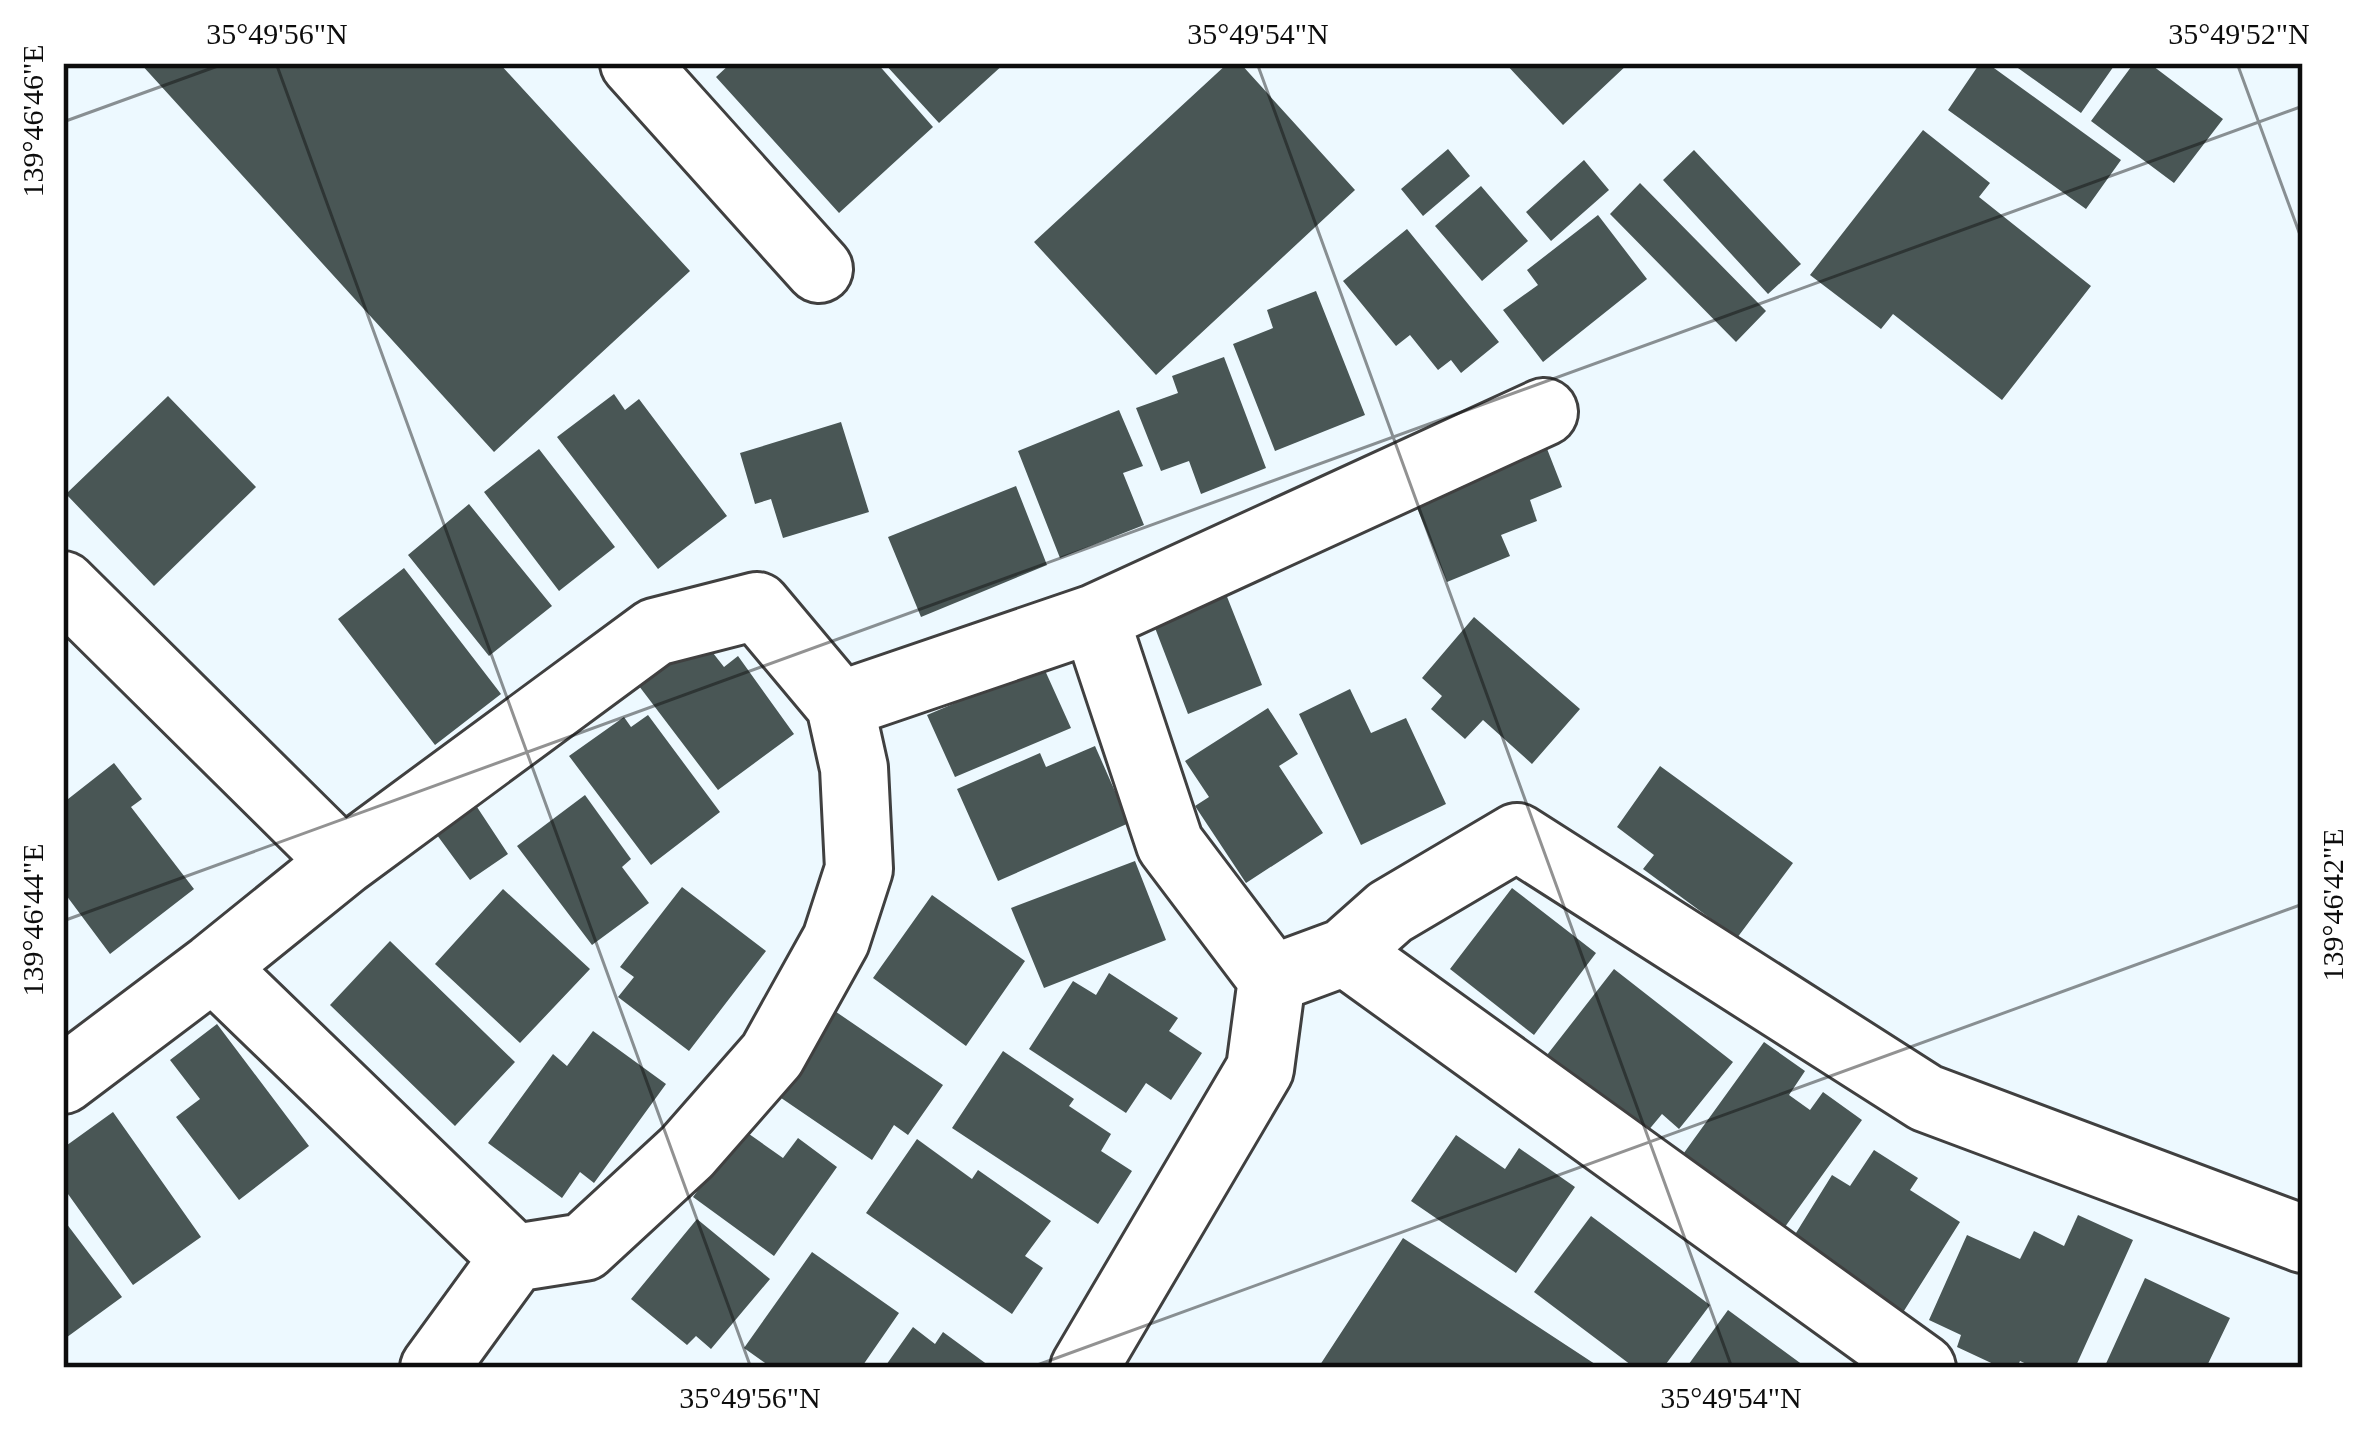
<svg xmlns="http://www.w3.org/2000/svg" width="2366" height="1431" viewBox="0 0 2366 1431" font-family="Georgia,serif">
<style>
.building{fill:#495655}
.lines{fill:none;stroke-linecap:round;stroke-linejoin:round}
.minor-casing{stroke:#404040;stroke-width:72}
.minor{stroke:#fff;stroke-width:66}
.ticks{fill:none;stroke:#0d0d0d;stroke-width:3;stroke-opacity:0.45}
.neatline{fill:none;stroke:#0d0d0d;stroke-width:4.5}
.ticks-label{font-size:30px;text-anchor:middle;fill:#0d0d0d}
</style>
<rect width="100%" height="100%" fill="#edf9ff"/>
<path class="building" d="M 140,63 L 499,63 L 690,271 L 494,452 Z
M 731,63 L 877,63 L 933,127 L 839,213 L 716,77 Z
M 884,63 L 1005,63 L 939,123 Z
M 1228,63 L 1240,63 L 1355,190 L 1156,375 L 1034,242 Z
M 1505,63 L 1629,63 L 1563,125 Z
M 1980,63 L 1987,63 L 2121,160 L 2086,209 L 1948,110 Z
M 2011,63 L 2116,63 L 2081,113 Z
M 2134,63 L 2149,63 L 2223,119 L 2174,183 L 2091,121 Z
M 1923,130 L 1990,183 L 1979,197 L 2091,286 L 2002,400 L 1893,314 L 1881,329 L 1810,275 Z
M 1448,149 L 1470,176 L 1423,216 L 1401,189 Z
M 1694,150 L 1801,264 L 1768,294 L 1663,180 Z
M 1584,160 L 1609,190 L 1551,241 L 1526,212 Z
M 1640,183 L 1766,311 L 1736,342 L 1610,214 Z
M 1481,186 L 1528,241 L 1482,281 L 1435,226 Z
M 1598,215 L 1647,279 L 1543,362 L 1503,310 L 1538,285 L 1527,270 Z
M 1407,229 L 1499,342 L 1461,373 L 1451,360 L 1438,370 L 1410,335 L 1396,346 L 1343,281 Z
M 1316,291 L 1365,415 L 1275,451 L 1233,344 L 1273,328 L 1267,310 Z
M 1224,357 L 1266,468 L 1201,494 L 1189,461 L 1161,471 L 1136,408 L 1178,393 L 1172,376 Z
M 614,394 L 625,410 L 639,399 L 727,516 L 658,569 L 557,437 Z
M 168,396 L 256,487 L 154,586 L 66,494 Z
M 1119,410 L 1143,466 L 1123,473 L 1144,525 L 1060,558 L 1018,451 Z
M 841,422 L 869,512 L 783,538 L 771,499 L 755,504 L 740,453 Z
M 1542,436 L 1562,487 L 1530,500 L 1537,521 L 1501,535 L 1510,556 L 1447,582 L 1409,488 Z
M 539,449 L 615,547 L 559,591 L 484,492 Z
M 1016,486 L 1047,565 L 921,617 L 888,537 Z
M 469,504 L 552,606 L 489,656 L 408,555 Z
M 404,568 L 501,694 L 435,745 L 338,619 Z
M 1220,579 L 1262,685 L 1188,714 L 1147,607 Z
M 1474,617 L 1580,709 L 1532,764 L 1483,720 L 1465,739 L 1431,709 L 1442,696 L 1422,678 Z
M 702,639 L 724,667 L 738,656 L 794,734 L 718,790 L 639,686 Z
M 1043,666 L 1071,728 L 955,777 L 927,715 Z
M 1350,689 L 1371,733 L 1406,718 L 1446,804 L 1361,845 L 1299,714 Z
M 1268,708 L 1298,754 L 1279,766 L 1323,833 L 1246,883 L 1195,806 L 1209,797 L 1185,761 Z
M 648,715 L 720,812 L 651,865 L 569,756 L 624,717 L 631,727 Z
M 1095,746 L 1129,823 L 998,881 L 957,789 L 1040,753 L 1046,767 Z
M 114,763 L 142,799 L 131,807 L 194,889 L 110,954 L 63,891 L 63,803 Z
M 1660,766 L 1793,863 L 1737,938 L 1643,869 L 1654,855 L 1617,827 Z
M 585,795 L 631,859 L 622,867 L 649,903 L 592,945 L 517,846 Z
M 477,807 L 508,854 L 470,880 L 437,835 Z
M 1135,861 L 1166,940 L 1044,988 L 1011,908 Z
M 682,887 L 766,951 L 689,1051 L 618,997 L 634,977 L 620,967 Z
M 1512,888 L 1596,953 L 1534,1035 L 1450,969 Z
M 503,889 L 590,969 L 520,1043 L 435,964 Z
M 932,895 L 1025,961 L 966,1046 L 873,978 Z
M 390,941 L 515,1062 L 455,1126 L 330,1005 Z
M 1614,969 L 1733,1062 L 1679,1129 L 1662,1114 L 1647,1132 L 1547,1055 Z
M 1109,973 L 1178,1018 L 1169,1031 L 1202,1053 L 1171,1100 L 1146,1083 L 1126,1113 L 1029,1049 L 1073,981 L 1096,995 Z
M 826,1005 L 943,1085 L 908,1135 L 894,1125 L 872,1160 L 768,1089 Z
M 217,1024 L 309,1146 L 239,1200 L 176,1117 L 200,1099 L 170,1060 Z
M 593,1031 L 666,1084 L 594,1183 L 580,1172 L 562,1198 L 488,1143 L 553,1054 L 567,1066 Z
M 1764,1042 L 1805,1071 L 1789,1095 L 1810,1110 L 1823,1092 L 1862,1120 L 1782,1231 L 1681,1157 Z
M 1003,1051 L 1074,1099 L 1069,1106 L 1111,1134 L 1101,1151 L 1132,1171 L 1098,1224 L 952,1128 Z
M 113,1112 L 201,1237 L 133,1285 L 63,1187 L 63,1148 Z
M 742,1129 L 783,1158 L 798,1138 L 837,1167 L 774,1256 L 693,1197 Z
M 1456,1135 L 1505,1169 L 1519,1148 L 1575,1187 L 1516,1273 L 1411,1201 Z
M 917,1139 L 972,1179 L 978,1170 L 1051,1221 L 1025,1256 L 1043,1268 L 1012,1314 L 866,1213 Z
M 1874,1150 L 1918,1178 L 1910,1190 L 1960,1222 L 1902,1314 L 1791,1241 L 1832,1175 L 1850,1186 Z
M 2078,1215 L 2133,1240 L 2075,1368 L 2035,1368 L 2020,1361 L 2017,1368 L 2002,1368 L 1957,1347 L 1961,1335 L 1929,1320 L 1967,1235 L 2020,1259 L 2034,1231 L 2064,1246 Z
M 1591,1216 L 1710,1305 L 1663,1368 L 1635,1368 L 1534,1292 Z
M 63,1219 L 122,1297 L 63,1340 Z
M 697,1219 L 770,1279 L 711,1349 L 696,1336 L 687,1345 L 631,1299 Z
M 1403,1238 L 1601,1368 L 1318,1368 Z
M 812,1252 L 899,1313 L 861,1368 L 772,1368 L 744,1348 Z
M 2145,1278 L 2230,1318 L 2206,1368 L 2104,1368 Z
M 1728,1310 L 1807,1368 L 1686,1368 Z
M 913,1327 L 935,1344 L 943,1332 L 992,1368 L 884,1368 Z"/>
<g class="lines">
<g class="minor-casing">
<path id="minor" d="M 634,63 L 819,269
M 63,585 L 343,862 L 213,967 L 63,1080
M 1095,618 L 1170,844 L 1272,979
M 343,862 L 655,632 L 757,606 L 840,705 L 1095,618 L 1544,412
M 1345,952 L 1922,1368
M 213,967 L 514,1258 L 584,1247 L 687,1152 L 772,1055 L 836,940 L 859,869 L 854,768 L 840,705
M 434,1368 L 514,1258
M 1084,1368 L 1260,1069 L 1272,979 L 1345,952 L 1390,912 L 1517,837 L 1926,1098 L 2303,1239"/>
</g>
<use href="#minor" class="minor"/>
</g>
<path class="ticks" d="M 276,63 L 751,1368M 1257,63 L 1732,1368M 2237,63 L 2303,243M 63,122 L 226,63M 63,921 L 2303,106M 1029,1368 L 2303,904"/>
<rect width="2366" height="1431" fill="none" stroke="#ffffff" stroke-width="132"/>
<rect x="66" y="66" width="2234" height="1299" class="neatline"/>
<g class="ticks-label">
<text x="277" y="44">35°49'56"N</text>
<text x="1258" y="44">35°49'54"N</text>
<text x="2239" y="44">35°49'52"N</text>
<text transform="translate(33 121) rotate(-90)" y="10">139°46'46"E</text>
<text transform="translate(2333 905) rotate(-90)" y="10">139°46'42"E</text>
<text transform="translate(33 920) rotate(-90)" y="10">139°46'44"E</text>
<text x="750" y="1408">35°49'56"N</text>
<text x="1731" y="1408">35°49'54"N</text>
</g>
</svg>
